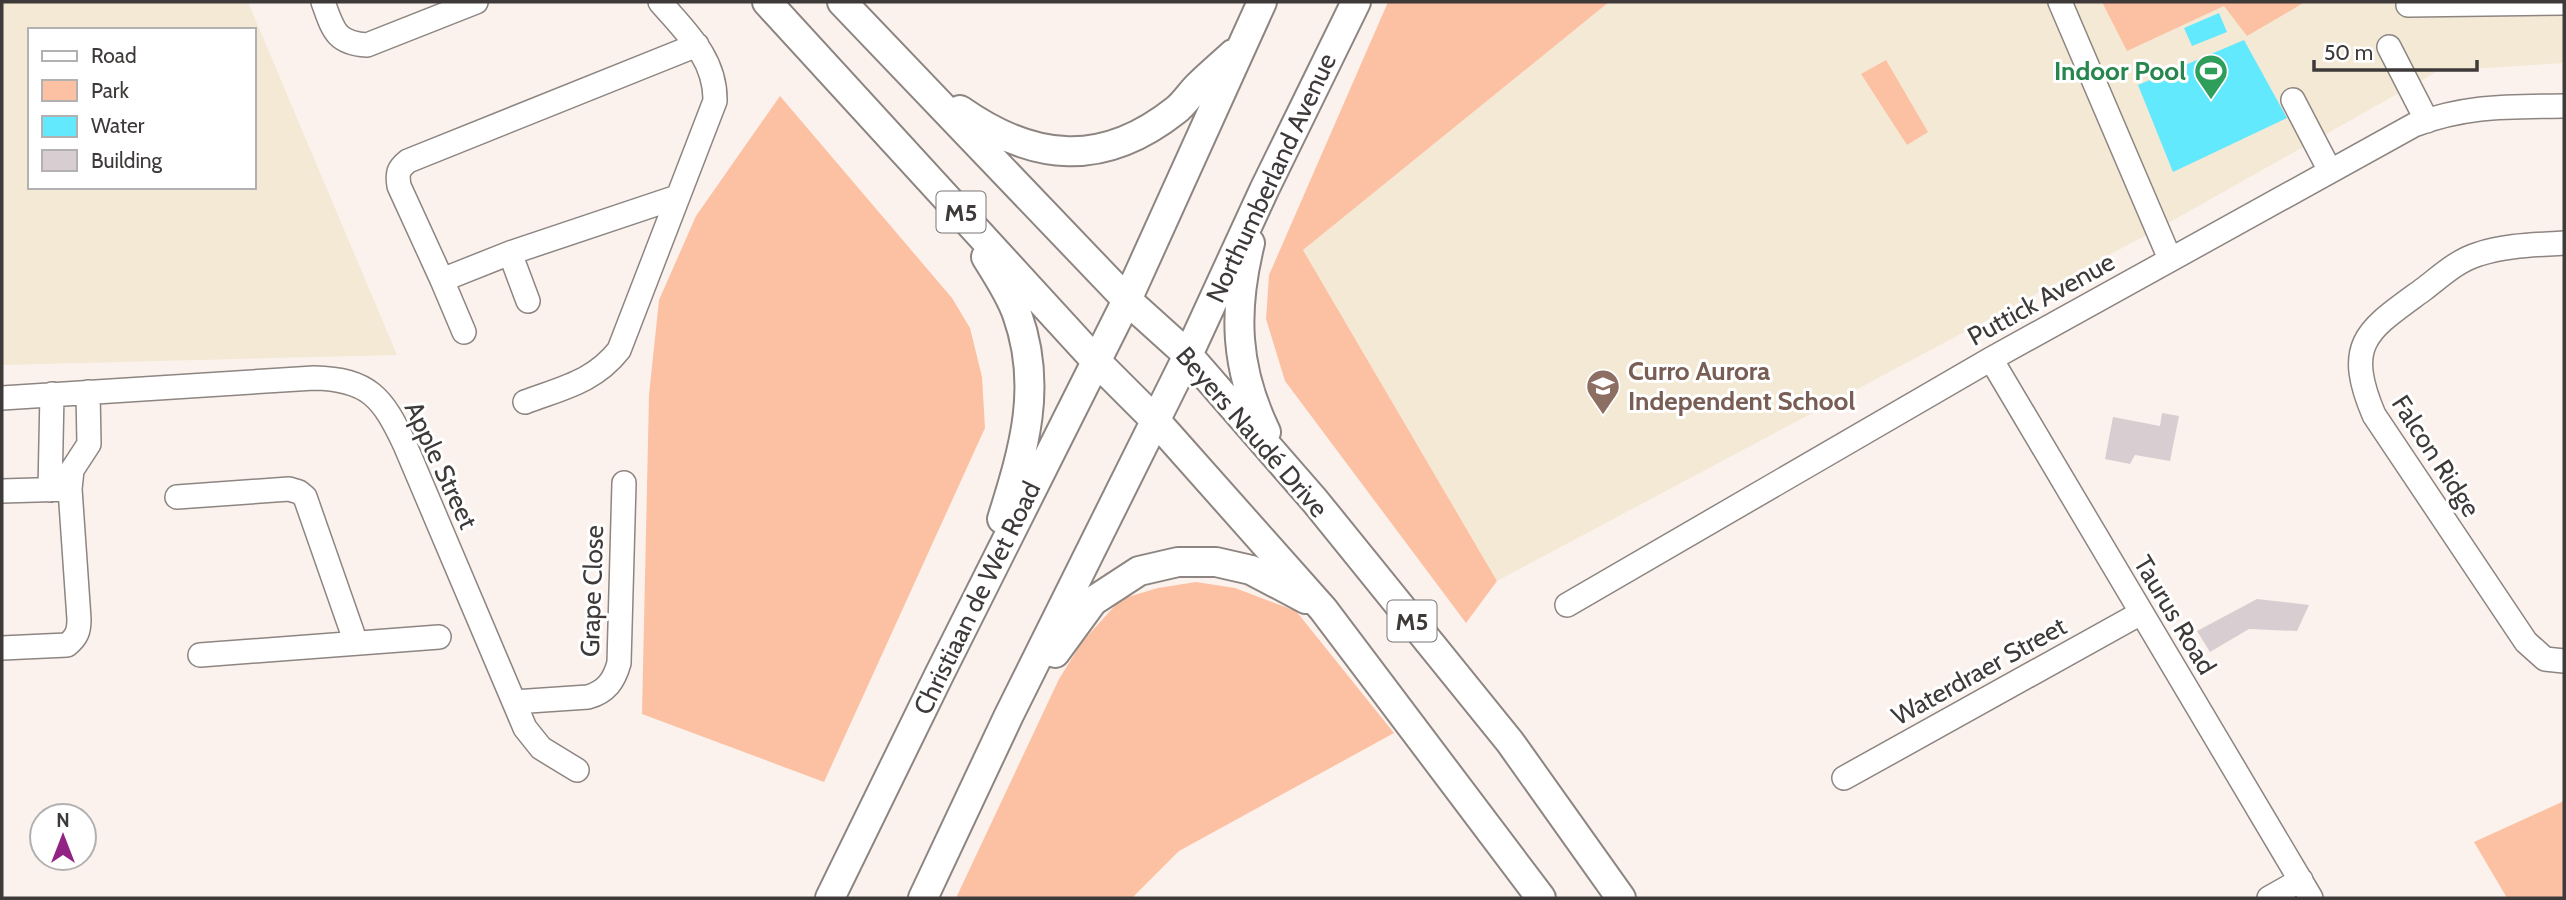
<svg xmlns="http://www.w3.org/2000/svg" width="2566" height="900" viewBox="0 0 2566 900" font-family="Cabin,sans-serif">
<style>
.education{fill:#f4e9d4;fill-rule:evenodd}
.green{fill:#fcc1a3}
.water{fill:#63e9fe}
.building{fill:#d8ced1}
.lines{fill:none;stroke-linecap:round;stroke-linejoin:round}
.minor-casing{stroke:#8d8581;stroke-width:26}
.major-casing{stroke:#8d8581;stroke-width:32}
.minor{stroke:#fff;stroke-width:23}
.major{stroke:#fff;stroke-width:28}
.labels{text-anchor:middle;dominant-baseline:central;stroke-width:6;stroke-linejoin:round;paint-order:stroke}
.shield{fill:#fff;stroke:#787574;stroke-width:2}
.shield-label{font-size:24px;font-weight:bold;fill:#3e3a39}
.leisure-label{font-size:26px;font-weight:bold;fill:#27864d;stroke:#fff;text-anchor:end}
.street-label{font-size:26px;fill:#3e3a39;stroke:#fff}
.education-label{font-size:26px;font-weight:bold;fill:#785e54;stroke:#fff;text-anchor:start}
</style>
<rect width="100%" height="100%" fill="#fbf2ed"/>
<path class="education" d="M 2,2 L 248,2 L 397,355 L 2,365 ZM 30,30 L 254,30 L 254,187 L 30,187 Z
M 1609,2 L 2564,2 L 2564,63 L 2438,71 L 2154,231 L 1497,581 L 1303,250 Z"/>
<path class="green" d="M 1388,2 L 1609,2 L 1303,250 L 1497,581 L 1466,623 L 1285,381 L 1266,319 L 1269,275 Z
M 2102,2 L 2305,2 L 2247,36 L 2224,6 L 2127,51 Z
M 1886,60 L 1928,132 L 1907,145 L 1861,74 Z
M 780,96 L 952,298 L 970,328 L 982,377 L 985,428 L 824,782 L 642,714 L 649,395 L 659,300 L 696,216 Z
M 1196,582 L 1235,588 L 1296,611 L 1394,733 L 1179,851 L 1132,898 L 956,898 L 1059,679 L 1082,642 L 1121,599 L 1158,588 Z
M 2564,801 L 2564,898 L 2507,898 L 2474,842 Z"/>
<path class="water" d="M 2219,13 L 2227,32 L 2192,46 L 2184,28 Z
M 2244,40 L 2287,118 L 2173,172 L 2138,85 Z"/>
<path class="building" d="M 2162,413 L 2179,416 L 2170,461 L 2135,455 L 2130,464 L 2105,459 L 2113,417 L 2160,426 Z
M 2257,599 L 2309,605 L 2297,631 L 2249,629 L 2210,652 L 2197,631 Z"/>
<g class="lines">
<g class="minor-casing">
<path id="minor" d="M 323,2 C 333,29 335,43 367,45 L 476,2
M 2060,2 L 2170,259
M 2408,5 L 2564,3
M 2389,47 L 2427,121
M 2293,100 L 2330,171
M 2564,243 C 2536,245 2506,245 2479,254 C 2458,260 2441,276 2424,289 C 2368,330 2343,342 2374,415 L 2526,642 L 2545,659 L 2564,661
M 510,253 L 528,301
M 442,280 L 510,253 L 677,197
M 464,332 L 442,280 L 399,186 C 397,173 398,169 408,161 L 697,45
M 1991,359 L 2311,898
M 2,398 L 314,378 C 369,379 383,398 405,445 L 525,728 L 541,748 L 577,770
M 525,402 C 562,388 594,382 619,350 L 715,101 C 716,59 686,32 660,2
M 70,489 L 72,470 L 89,444 L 88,392
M 50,490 L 52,394
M 2,491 L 70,489 L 79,619 C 79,631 77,637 67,645 L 2,648
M 177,497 L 289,489 L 299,492 L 305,497 L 356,643
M 1567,605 L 1991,359 L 2414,125 C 2468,105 2508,107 2564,106
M 200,655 L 439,637
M 514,702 L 588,697 C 606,692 614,681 619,663 L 624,483
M 1844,778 L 2141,613
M 2269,898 L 2301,880"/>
</g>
<g class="major-casing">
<path id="major" d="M 767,2 L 1095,360 L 1156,421 L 1323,609 L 1541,898
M 842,2 L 1127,300 L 1188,355 L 1315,501 L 1510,742 L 1621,898
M 960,110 C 1034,162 1103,168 1176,110 C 1184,104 1190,94 1198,86 C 1209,75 1221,65 1233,54
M 1250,243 C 1233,312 1235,368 1266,432
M 986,257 C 997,275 1010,294 1017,314 C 1043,386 1024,449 1002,519
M 1055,653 L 1093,601 L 1139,571 L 1178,562 L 1216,562 L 1251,570 L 1306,599
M 830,898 L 939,675 L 1127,300 L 1262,2
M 923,898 L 1009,715 L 1188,355 L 1264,190 L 1356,2"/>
</g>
<use href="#minor" class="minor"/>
<use href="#major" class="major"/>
</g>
<defs>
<g id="stadium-pin" transform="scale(1.75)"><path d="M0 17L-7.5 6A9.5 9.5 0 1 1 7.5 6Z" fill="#2e9e5b" stroke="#fff"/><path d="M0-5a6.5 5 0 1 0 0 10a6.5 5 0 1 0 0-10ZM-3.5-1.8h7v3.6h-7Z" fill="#fff"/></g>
<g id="school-pin" transform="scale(1.75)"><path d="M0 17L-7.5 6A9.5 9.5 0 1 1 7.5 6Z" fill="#8d6e63" stroke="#fff"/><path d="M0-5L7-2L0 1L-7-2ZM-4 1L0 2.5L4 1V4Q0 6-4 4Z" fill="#fff"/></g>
</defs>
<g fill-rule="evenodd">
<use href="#stadium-pin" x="2211" y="71"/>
<use href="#school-pin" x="1603" y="386"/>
</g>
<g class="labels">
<g class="shield">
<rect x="936.5" y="191.5" width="49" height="41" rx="5"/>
<rect x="1387.5" y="600.5" width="49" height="41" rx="5"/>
</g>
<g class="shield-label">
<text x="961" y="212">M5</text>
<text x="1412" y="621">M5</text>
</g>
<g class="leisure-label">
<text x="2186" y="71">Indoor Pool</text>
</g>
<g class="street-label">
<text transform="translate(1271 178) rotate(-65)">Northumberland Avenue</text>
<text transform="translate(2041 299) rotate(-29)">Puttick Avenue</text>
<text transform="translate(1252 432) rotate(49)">Beyers Naudé Drive</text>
<text transform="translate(2436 456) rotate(57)">Falcon Ridge</text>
<text transform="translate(441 465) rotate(65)">Apple Street</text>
<text transform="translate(592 591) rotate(-88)">Grape Close</text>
<text transform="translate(977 598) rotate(-64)">Christiaan de Wet Road</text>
<text transform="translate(2175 615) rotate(59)">Taurus Road</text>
<text transform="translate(1979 671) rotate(-29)">Waterdraer Street</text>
</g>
<g class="education-label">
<text x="1628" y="371">Curro Aurora<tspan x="1628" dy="30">Independent School</tspan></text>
</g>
</g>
<rect width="2566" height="900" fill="none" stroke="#3e3a39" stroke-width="7"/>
<rect x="28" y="28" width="228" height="161" fill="#ffffff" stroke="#b2b0b0" stroke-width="2"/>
<rect x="42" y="51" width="35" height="10" fill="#ffffff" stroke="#b2b0b0" stroke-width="2"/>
<text x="91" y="63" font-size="21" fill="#3e3a39">Road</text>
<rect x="42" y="80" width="35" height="21" fill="#fcc1a3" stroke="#b2b0b0" stroke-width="2"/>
<text x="91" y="98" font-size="21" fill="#3e3a39">Park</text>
<rect x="42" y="116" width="35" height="21" fill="#63e9fe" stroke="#b2b0b0" stroke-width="2"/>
<text x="91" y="133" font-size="21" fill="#3e3a39">Water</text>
<rect x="42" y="150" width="35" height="21" fill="#d8ced1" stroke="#b2b0b0" stroke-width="2"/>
<text x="91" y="168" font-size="21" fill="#3e3a39">Building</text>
<g transform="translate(63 837)"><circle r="33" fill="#ffffff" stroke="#b2b0b0" stroke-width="2"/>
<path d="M0-5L12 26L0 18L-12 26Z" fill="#922283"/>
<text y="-10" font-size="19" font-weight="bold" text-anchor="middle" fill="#3e3a39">N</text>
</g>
<path d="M2314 60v10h163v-10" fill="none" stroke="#3e3a39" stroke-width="3.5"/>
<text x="2324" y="60" font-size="21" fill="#3e3a39" stroke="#ffffff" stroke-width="5" paint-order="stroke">50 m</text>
</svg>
